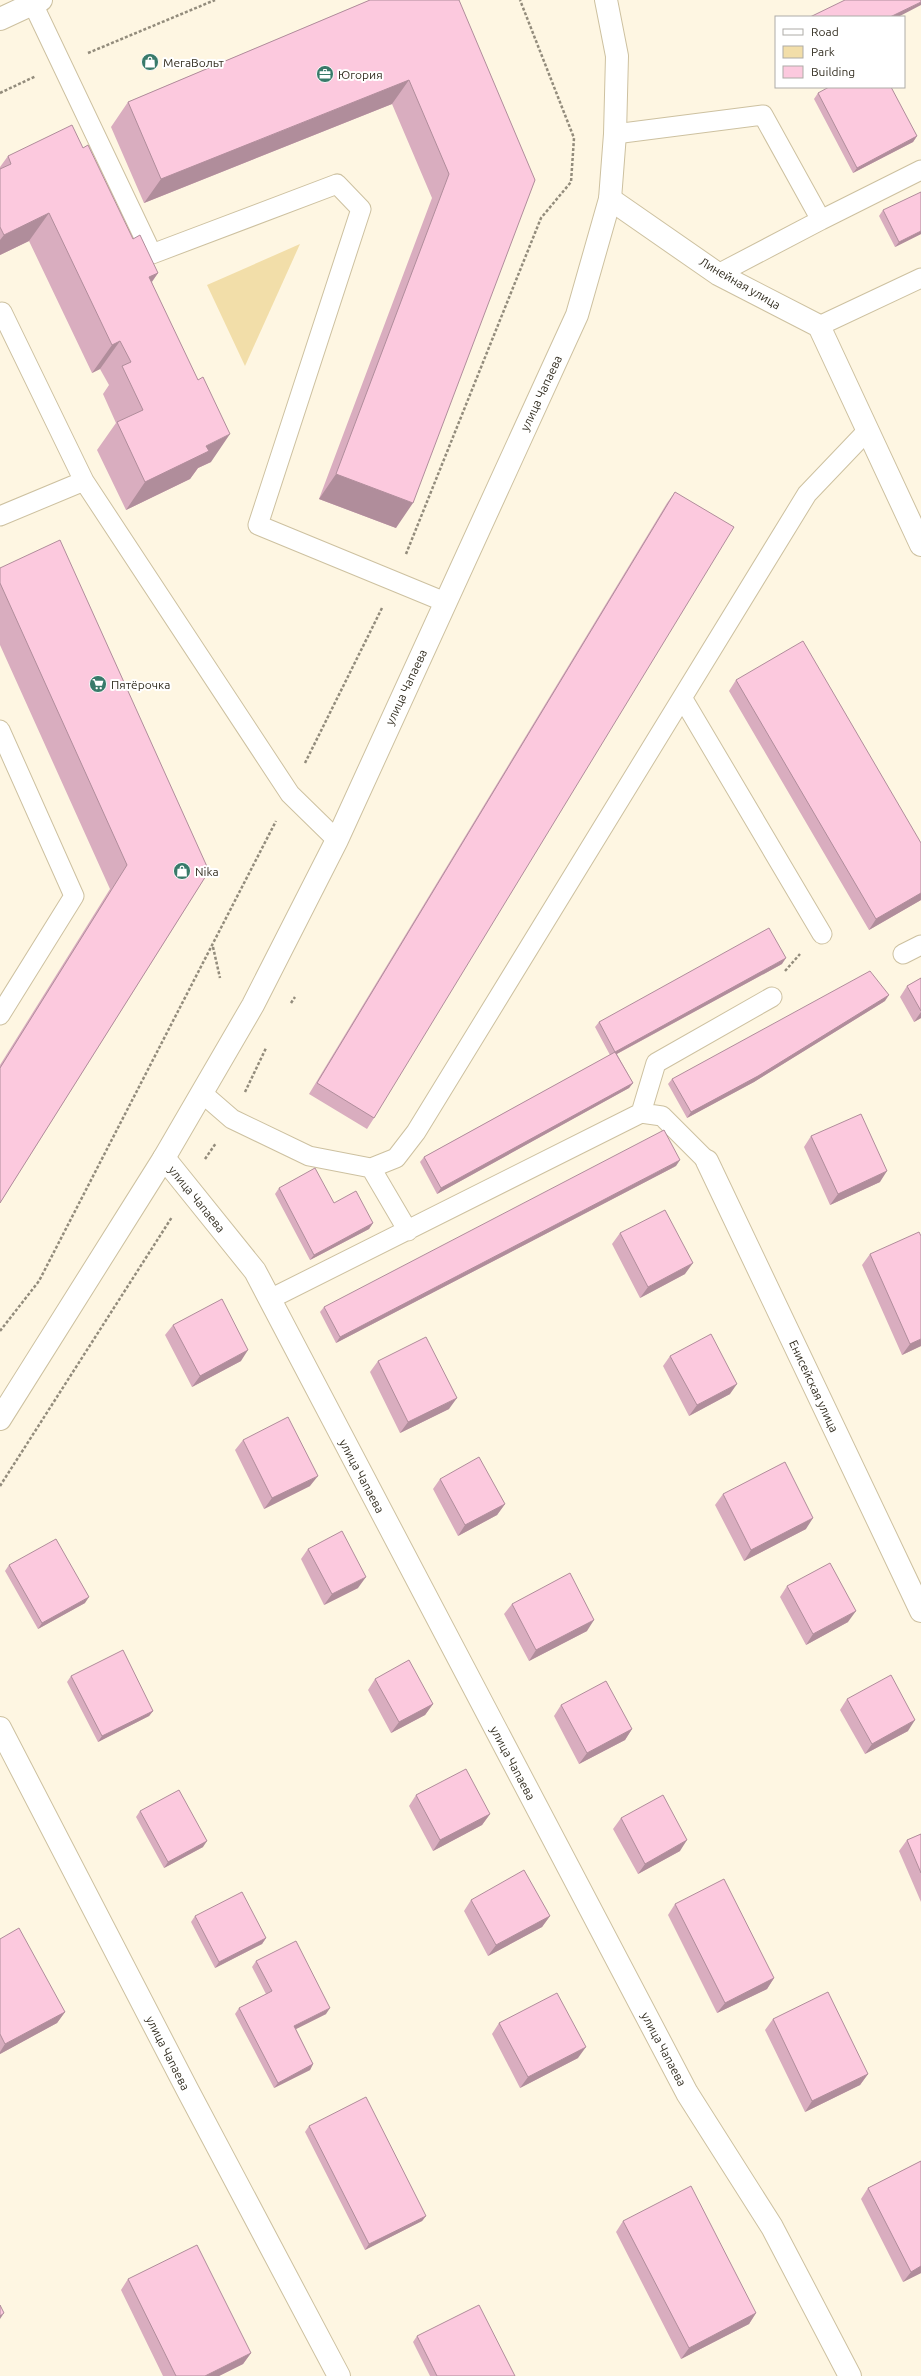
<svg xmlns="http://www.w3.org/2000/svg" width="921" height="2376" viewBox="0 0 921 2376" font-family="Ubuntu,sans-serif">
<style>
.green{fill:#f2dea9}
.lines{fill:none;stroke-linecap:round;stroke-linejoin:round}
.service-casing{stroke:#cdc1a0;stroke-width:21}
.minor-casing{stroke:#cdc1a0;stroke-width:24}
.secondary-casing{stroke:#cdc1a0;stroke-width:24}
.path{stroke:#938c7c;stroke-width:2.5;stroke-dasharray:3 2;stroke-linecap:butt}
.service{stroke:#fff;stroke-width:19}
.minor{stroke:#fff;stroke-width:22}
.secondary{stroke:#fff;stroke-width:22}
.wall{fill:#d9adbf}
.shaded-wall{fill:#b08d9b}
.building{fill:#fcc9de;stroke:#b08d9b}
.labels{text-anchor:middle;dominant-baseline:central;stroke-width:4;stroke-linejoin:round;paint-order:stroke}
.poi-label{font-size:12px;fill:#342f22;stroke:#fff;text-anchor:start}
.street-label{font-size:12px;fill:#342f22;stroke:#fff}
</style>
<rect width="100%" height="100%" fill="#fef6e2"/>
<path class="green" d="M 300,244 L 245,366 L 207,285 Z"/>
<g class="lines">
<g class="service-casing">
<path id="service" d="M 33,4 L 152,254 L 337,184 L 361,209 L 258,525 L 445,602
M 615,134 L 763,115 L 821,220 L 718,274
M 821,220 L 921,170
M 0,313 L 2,312 L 84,481 L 290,794 L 337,840
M 819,326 L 921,278
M 0,516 L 84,481
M 683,699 L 822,934
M 0,730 L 74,896 L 0,1015
M 903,954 L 921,945
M 202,1093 L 232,1119 L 309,1156 L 371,1168 L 396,1158 L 416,1132 L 807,494 L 868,430
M 641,1113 L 662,1116 L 707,1161
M 371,1168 L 408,1231
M 270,1299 L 641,1113 L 656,1063 L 772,997"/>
</g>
<g class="minor-casing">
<path id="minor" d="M 610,199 L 718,274 L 819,326 L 921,545
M 164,1158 L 255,1271 L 687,2093 L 772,2227 L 850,2376
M 707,1161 L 921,1611
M 0,1728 L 187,2089 L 339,2376"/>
</g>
<g class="secondary-casing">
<path id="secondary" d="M 0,19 L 41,0
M 0,1419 L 164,1158 L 253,1005 L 337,840 L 577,315 L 610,199 L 615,134 L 617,56 L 606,0"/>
</g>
<path class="path" d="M 88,53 L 215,0
M 0,93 L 36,76
M 406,554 L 541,218 L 571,182 L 574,138 L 520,0
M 305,763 L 382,608
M 213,947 L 220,978
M 785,971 L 800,954
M 291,1003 L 295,997
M 245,1092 L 266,1048
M 205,1159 L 216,1143
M 0,1331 L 39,1281 L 276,821
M 0,1486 L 172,1217"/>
<use href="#service" class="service"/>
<use href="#minor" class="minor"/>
<use href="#secondary" class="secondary"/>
</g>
<path class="wall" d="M 370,0 L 535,180 L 396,528 L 319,499 L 432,198 L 392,104 L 144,203 L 111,127 L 128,102 Z
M 818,93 L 917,136 L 913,142 L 853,173 L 814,99 Z
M 83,148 L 133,239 L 158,273 L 152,282 L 211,462 L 198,468 L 190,479 L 126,510 L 97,450 L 116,423 L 103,394 L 109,385 L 100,369 L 92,373 L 29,241 L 0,255 L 0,167 L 8,156 Z
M 883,210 L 921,234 L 895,247 L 879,216 Z
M 675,492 L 374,1118 L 367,1129 L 309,1094 L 667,503 Z
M 0,568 L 209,871 L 0,1203 L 0,1065 L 110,889 L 0,645 Z
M 736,680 L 921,843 L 921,900 L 869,930 L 729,691 Z
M 782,964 L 617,1054 L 633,1083 L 629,1088 L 437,1194 L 420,1162 L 424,1157 L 610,1055 L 595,1027 L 599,1022 Z
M 921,978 L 921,1018 L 914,1022 L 900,997 L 907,986 Z
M 885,1001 L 754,1082 L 687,1118 L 668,1084 L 672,1079 Z
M 811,1136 L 880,1182 L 830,1205 L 804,1147 Z
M 676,1166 L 336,1343 L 320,1312 L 324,1307 Z
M 279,1188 L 334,1203 L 373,1223 L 369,1229 L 310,1260 L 275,1194 Z
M 620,1233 L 685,1274 L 640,1298 L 612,1244 Z
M 870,1254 L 921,1346 L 902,1355 L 862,1265 Z
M 173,1325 L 241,1361 L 192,1387 L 165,1335 Z
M 670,1356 L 730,1394 L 689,1416 L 663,1366 Z
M 378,1361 L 449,1409 L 400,1433 L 370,1372 Z
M 243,1440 L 310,1486 L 264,1509 L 235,1450 Z
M 440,1479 L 505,1504 L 497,1515 L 458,1536 L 433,1489 Z
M 723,1494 L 806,1529 L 744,1561 L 715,1505 Z
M 308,1549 L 358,1588 L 324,1605 L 301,1559 Z
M 9,1565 L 85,1603 L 38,1629 L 5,1571 Z
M 787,1586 L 848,1622 L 806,1645 L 780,1597 Z
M 512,1604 L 587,1631 L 529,1661 L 504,1614 Z
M 71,1676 L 153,1711 L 149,1716 L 98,1742 L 67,1682 Z
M 375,1679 L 433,1704 L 425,1715 L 391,1733 L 368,1690 Z
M 847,1699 L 908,1731 L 865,1754 L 840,1710 Z
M 561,1705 L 632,1729 L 625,1740 L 579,1764 L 554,1716 Z
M 416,1795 L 490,1814 L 482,1825 L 433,1851 L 409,1806 Z
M 140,1811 L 203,1847 L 164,1868 L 136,1817 Z
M 621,1818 L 680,1851 L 638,1874 L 613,1829 Z
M 921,1834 L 921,1902 L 899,1851 L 907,1840 Z
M 471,1900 L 550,1916 L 542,1927 L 488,1956 L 464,1911 Z
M 675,1904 L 774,1978 L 767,1989 L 717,2013 L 668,1915 Z
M 195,1916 L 266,1938 L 262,1944 L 215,1968 L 191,1922 Z
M 0,1939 L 65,2012 L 57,2023 L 0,2054 Z
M 256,1961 L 326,2014 L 296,2029 L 313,2064 L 310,2070 L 274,2088 L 235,2014 L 239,2008 L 266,1994 L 252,1967 Z
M 773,2019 L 868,2074 L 860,2085 L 805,2112 L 765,2030 Z
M 499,2023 L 578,2058 L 520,2088 L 492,2034 Z
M 309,2126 L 426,2216 L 422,2221 L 365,2250 L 305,2132 Z
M 921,2161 L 921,2273 L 903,2282 L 861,2199 L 868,2188 Z
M 623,2221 L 756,2313 L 749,2324 L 681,2359 L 616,2232 Z
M 128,2279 L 251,2353 L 243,2364 L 219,2376 L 163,2376 L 121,2290 Z
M 417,2336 L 515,2376 L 430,2376 L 413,2342 Z"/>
<path class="shaded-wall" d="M 921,2 L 921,5 L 898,17 L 890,17 Z
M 409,80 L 392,104 L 144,203 L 161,179 Z
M 917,136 L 913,142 L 853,173 L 857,168 Z
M 49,213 L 29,241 L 0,255 L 0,240 L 4,235 Z
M 921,231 L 921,234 L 895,247 L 899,242 Z
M 158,273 L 138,301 L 149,277 Z
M 120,341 L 100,369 L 92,373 L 112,345 Z
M 230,434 L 211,462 L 198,468 L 190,479 L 126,510 L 145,482 L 206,446 Z
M 336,474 L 413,503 L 396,528 L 319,499 Z
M 921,893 L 921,900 L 869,930 L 876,919 Z
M 786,958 L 782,964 L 611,1057 L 615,1052 Z
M 889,995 L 885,1001 L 754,1082 L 687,1118 L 691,1112 Z
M 921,1012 L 921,1018 L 914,1022 Z
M 633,1083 L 629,1088 L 437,1194 L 441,1188 Z
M 680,1160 L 676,1166 L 336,1343 L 340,1337 Z
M 887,1171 L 880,1182 L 830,1205 L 838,1194 Z
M 373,1223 L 369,1229 L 310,1260 L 314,1255 Z
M 693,1263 L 685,1274 L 640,1298 L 648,1287 Z
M 921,1339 L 921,1346 L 902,1355 L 910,1344 Z
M 248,1350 L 241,1361 L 192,1387 L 200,1376 Z
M 737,1384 L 730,1394 L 689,1416 L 697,1405 Z
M 457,1398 L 449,1409 L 400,1433 L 408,1422 Z
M 318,1476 L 310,1486 L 264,1509 L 272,1498 Z
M 505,1504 L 497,1515 L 458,1536 L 465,1525 Z
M 813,1518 L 806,1529 L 744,1561 L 751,1550 Z
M 366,1577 L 358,1588 L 324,1605 L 332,1594 Z
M 89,1597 L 85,1603 L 38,1629 L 42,1623 Z
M 856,1611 L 848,1622 L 806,1645 L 813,1634 Z
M 594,1620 L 587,1631 L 529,1661 L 536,1650 Z
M 433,1704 L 425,1715 L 391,1733 L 399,1722 Z
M 153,1711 L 149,1716 L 98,1742 L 102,1736 Z
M 915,1720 L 908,1731 L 865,1754 L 872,1744 Z
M 632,1729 L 625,1740 L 579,1764 L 587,1753 Z
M 490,1814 L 482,1825 L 433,1851 L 440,1840 Z
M 687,1840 L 680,1851 L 638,1874 L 645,1864 Z
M 207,1841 L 203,1847 L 164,1868 L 168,1862 Z
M 550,1916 L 542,1927 L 488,1956 L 496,1945 Z
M 266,1938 L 262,1944 L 215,1968 L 219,1962 Z
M 774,1978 L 767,1989 L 717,2013 L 725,2003 Z
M 330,2008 L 326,2014 L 290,2032 L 294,2026 Z
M 65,2012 L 57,2023 L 0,2054 L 0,2052 L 5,2044 Z
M 586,2047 L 578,2058 L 520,2088 L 528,2077 Z
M 313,2064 L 310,2070 L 274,2088 L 278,2083 Z
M 868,2074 L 860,2085 L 805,2112 L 812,2101 Z
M 426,2216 L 422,2221 L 365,2250 L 369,2244 Z
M 921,2266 L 921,2273 L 903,2282 L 911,2272 Z
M 4,2313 L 0,2319 L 0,2316 Z
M 756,2313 L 749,2324 L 681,2359 L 689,2348 Z
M 251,2353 L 243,2364 L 219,2376 L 205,2376 Z"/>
<path class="building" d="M 370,0 L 459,0 L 535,180 L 413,503 L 336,474 L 449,174 L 409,80 L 161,179 L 128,102 Z
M 845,0 L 921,0 L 921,2 L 890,17 L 810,17 Z
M 829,87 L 891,87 L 917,136 L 857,168 L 818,93 Z
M 72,125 L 83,148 L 88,145 L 133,239 L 140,235 L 158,273 L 149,277 L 198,380 L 203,377 L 230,434 L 206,446 L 209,451 L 145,482 L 117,422 L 143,410 L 122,366 L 131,362 L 120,341 L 112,345 L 49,213 L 4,235 L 0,227 L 0,169 L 11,164 L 8,156 Z
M 921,192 L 921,231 L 899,242 L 883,210 Z
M 675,492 L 734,527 L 374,1118 L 317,1083 Z
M 60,540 L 209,871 L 0,1203 L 0,1068 L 127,865 L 0,583 L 0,568 Z
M 803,641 L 921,843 L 921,893 L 876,919 L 736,680 Z
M 769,928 L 786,958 L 615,1052 L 599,1022 Z
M 870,971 L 889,995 L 758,1076 L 691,1112 L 672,1079 Z
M 921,978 L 921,1011 L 907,986 Z
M 615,1052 L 633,1083 L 441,1188 L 424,1157 Z
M 861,1114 L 887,1171 L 838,1194 L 811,1136 Z
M 664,1130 L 680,1160 L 340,1337 L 324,1307 Z
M 315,1168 L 334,1203 L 356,1191 L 373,1223 L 314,1255 L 279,1188 Z
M 665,1210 L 693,1263 L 648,1287 L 620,1233 Z
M 919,1232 L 921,1236 L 921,1339 L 910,1344 L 870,1254 Z
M 222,1299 L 248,1350 L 200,1376 L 173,1325 Z
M 711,1334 L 737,1384 L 697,1405 L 670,1356 Z
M 426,1337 L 457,1398 L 408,1422 L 378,1361 Z
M 288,1417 L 318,1476 L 272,1498 L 243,1440 Z
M 479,1457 L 505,1504 L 465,1525 L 440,1479 Z
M 785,1462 L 813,1518 L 751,1550 L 723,1494 Z
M 342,1531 L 366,1577 L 332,1594 L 308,1549 Z
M 56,1539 L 89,1597 L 42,1623 L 9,1565 Z
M 830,1563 L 856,1611 L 813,1634 L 787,1586 Z
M 570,1573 L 594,1620 L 536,1650 L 512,1604 Z
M 123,1650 L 153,1711 L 102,1736 L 71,1676 Z
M 409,1660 L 433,1704 L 399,1722 L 375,1679 Z
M 891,1675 L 915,1720 L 872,1744 L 847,1699 Z
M 606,1681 L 632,1729 L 587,1753 L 561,1705 Z
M 466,1769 L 490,1814 L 440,1840 L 416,1795 Z
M 179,1790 L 207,1841 L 168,1862 L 140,1811 Z
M 663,1795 L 687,1840 L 645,1864 L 621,1818 Z
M 921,1834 L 921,1873 L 907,1840 Z
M 524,1870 L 550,1916 L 496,1945 L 471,1900 Z
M 724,1879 L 774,1978 L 725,2003 L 675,1904 Z
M 242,1892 L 266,1938 L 219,1962 L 195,1916 Z
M 19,1928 L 65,2012 L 5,2044 L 0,2034 L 0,1939 Z
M 296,1941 L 330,2008 L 294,2026 L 313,2064 L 278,2083 L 239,2008 L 272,1991 L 256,1961 Z
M 828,1992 L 868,2074 L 812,2101 L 773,2019 Z
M 557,1993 L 586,2047 L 528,2077 L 499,2023 Z
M 366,2097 L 426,2216 L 369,2244 L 309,2126 Z
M 921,2161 L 921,2266 L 911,2272 L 868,2188 Z
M 691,2186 L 756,2313 L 689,2348 L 623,2221 Z
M 197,2245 L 251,2353 L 205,2376 L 176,2376 L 128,2279 Z
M 0,2305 L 4,2313 L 0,2316 Z
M 479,2305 L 515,2376 L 437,2376 L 417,2336 Z"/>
<defs>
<g id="shop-disc" transform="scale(0.9)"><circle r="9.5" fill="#387a6a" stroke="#fff"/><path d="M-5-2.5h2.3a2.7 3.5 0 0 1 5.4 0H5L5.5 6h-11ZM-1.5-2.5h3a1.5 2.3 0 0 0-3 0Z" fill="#fff"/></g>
<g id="office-disc" transform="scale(0.9)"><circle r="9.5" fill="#387a6a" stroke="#fff"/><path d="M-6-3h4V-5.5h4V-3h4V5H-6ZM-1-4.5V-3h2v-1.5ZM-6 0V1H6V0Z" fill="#fff"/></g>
<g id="supermarket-disc" transform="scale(0.9)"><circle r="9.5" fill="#387a6a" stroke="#fff"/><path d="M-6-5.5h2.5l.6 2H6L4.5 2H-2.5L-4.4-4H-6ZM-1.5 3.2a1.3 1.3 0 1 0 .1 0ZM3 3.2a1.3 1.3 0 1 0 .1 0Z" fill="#fff"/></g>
</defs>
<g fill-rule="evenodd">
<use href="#shop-disc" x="150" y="62"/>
<use href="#office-disc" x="325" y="74"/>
<use href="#supermarket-disc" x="98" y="684"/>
<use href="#shop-disc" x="182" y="871"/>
</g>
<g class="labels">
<g class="poi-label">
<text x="163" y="62">МегаВольт</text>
<text x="338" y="74">Югория</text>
<text x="111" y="684">Пятёрочка</text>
<text x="195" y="871">Nika</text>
</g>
<g class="street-label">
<text transform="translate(740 283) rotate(30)">Линейная улица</text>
<text transform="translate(541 393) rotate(-65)">улица Чапаева</text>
<text transform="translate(406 687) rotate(-65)">улица Чапаева</text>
<text transform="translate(197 1199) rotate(51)">улица Чапаева</text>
<text transform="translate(814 1386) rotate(65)">Енисейская улица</text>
<text transform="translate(362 1476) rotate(62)">улица Чапаева</text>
<text transform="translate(513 1763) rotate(62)">улица Чапаева</text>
<text transform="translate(664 2049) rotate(62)">улица Чапаева</text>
<text transform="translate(168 2053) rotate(63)">улица Чапаева</text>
</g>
</g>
<rect x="775" y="16" width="130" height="72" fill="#ffffff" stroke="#aeaca7"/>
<rect x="783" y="29" width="20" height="6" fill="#ffffff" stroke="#aeaca7"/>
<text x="811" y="36" font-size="12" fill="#342f22">Road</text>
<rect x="783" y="46" width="20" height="12" fill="#f2dea9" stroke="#aeaca7"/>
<text x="811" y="56" font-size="12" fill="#342f22">Park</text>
<rect x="783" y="66" width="20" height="12" fill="#fcc9de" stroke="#aeaca7"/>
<text x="811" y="76" font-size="12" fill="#342f22">Building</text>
</svg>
